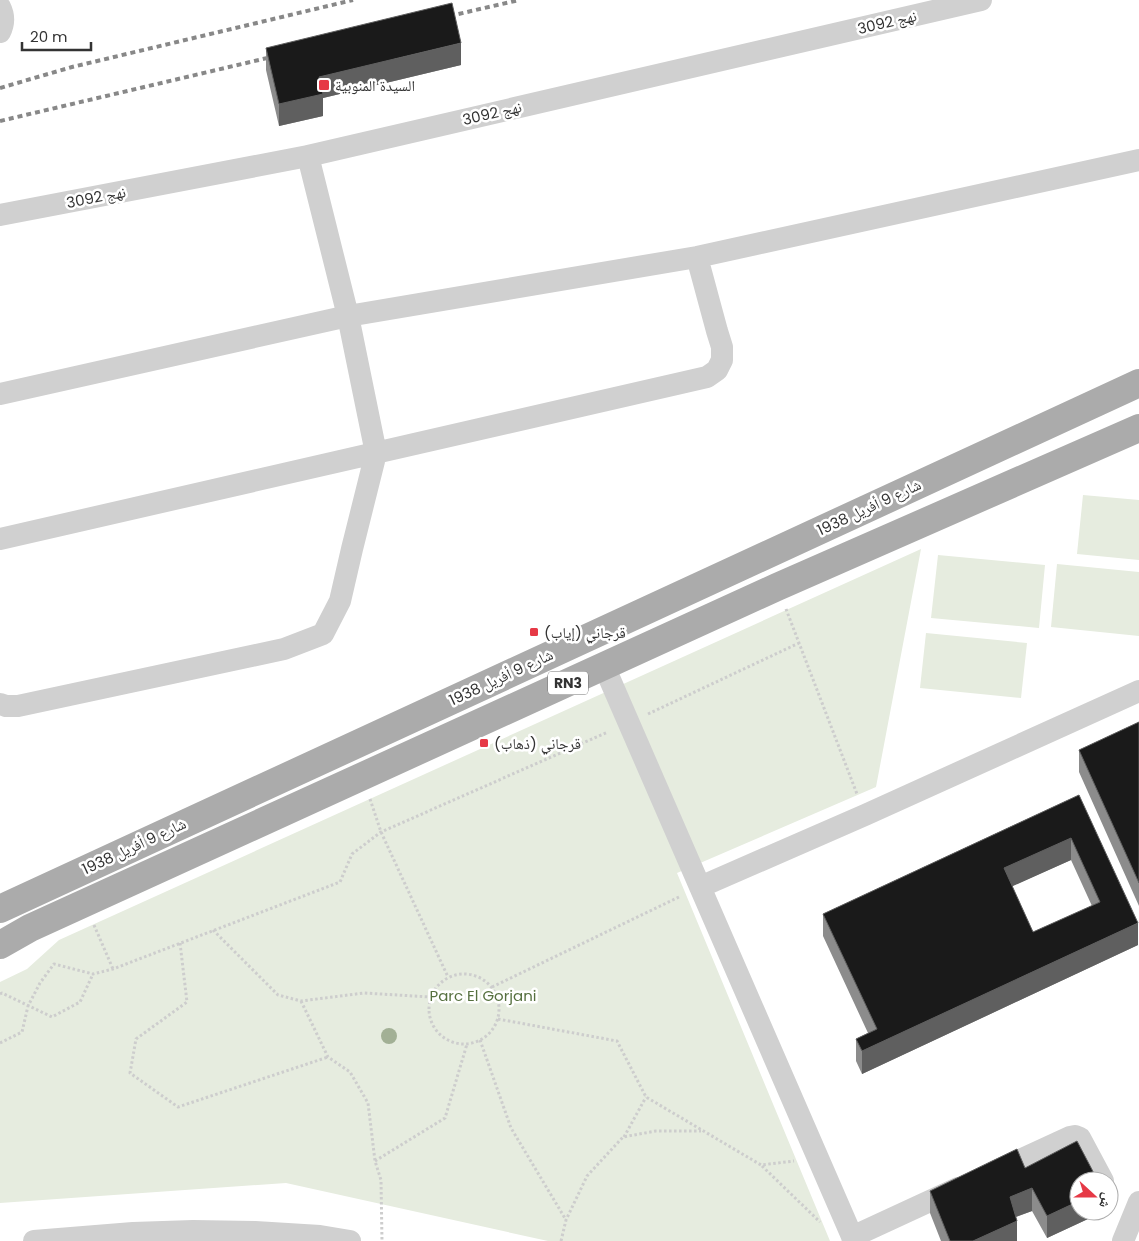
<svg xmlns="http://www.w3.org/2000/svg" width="1139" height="1241" viewBox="0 0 1139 1241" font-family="Poppins,'Noto Naskh Arabic',sans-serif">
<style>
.green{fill:#e6ecdf}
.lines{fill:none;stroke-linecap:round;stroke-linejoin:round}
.path{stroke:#cdcdcd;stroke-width:3;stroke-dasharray:2.5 2.5;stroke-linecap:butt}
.minor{stroke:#d0d0d0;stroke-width:22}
.major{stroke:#ababab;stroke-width:28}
.rail{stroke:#888;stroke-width:4;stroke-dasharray:5 4;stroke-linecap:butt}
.tree{fill:#a2b095}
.wall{fill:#8c8c8c;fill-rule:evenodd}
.shaded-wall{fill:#5f5f5f}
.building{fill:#1a1a1a;stroke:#5f5f5f;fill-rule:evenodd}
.poi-dot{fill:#e63946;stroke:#fff;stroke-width:2}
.labels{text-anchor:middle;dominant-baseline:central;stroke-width:5;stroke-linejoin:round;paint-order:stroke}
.shield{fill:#fff;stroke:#707070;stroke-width:1}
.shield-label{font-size:14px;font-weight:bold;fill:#333}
.street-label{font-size:15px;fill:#333;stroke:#fff}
.poi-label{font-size:15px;fill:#333;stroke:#fff;text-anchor:start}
.park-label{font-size:15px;fill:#56703f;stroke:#fff}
</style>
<rect width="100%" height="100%" fill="#fff"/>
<path class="green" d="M 1083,495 L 1139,500 L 1139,560 L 1077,554 Z
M 921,549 L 876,787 L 677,873 L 830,1241 L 548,1241 L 286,1183 L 0,1203 L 0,982 L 27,969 L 59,940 Z
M 938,555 L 1045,565 L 1039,628 L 931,618 Z
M 1057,564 L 1139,572 L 1139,636 L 1051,627 Z
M 926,633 L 1027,643 L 1021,698 L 920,688 Z"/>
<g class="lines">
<path class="path" d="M 786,609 L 857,794
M 648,714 L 799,643
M 370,799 L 381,832 L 448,977
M 94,925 L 113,969
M 213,930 L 278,995 L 301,1001 L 364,993 L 430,997
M 180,943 L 187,1002 L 136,1039 L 130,1073 L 178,1107 L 328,1057
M429 1009a35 35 0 1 1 70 0a35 35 0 1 1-70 0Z
M 492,987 L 681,896
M 0,994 L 2,993 L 52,1017 L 80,1002 L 93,974
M 301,1001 L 328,1057 L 350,1072 L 368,1103 L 375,1161 L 381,1180 L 382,1241
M 498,1019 L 617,1041 L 646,1097 L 761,1165 L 794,1161
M 480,1040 L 511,1128 L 566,1220
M 0,1043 L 22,1032 L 28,1006 L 40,983 L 54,964 L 93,974 L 113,969 L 340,882 L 352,854 L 381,832 L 608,732
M 624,1137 L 646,1097
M 375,1161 L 445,1118 L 467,1044
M 762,1166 L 820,1222
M 561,1241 L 566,1220 L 587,1176 L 623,1137 L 656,1131 L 701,1131"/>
<path class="minor" d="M 0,7 C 4,15 4,24 0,32
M 0,215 L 308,156 L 981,0
M 0,394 L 348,316 L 697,257 L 1139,160
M 0,539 L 707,377 L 717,370 L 722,360 L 722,347 L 717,331 L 697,257
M 604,666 L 854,1241
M 0,704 L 6,706 L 18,706 L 284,649 L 323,634 L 340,601 L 352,549 L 376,453 L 348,316 L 308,156
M 700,887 L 865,815 L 1139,691
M 994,1172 L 1070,1137 L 1075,1136 L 1080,1138 L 1103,1181
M 852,1237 L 958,1188
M 34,1241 L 133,1233 L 193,1231 L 255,1232 L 320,1236 L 350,1241
M 1123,1241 L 1139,1202"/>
<path class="major" d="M 0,909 L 1139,383
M 0,945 L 30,928 L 777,587 L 1139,428"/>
<path class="rail" d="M 441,18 L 519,0
M 0,88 L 72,67 L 353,0
M 0,121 L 280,55"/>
</g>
<circle class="tree" cx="389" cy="1036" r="8"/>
<path class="wall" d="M 266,48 L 461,65 L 323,98 L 323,116 L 279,126 L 266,70 Z
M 1139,722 L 1139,906 L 1079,772 L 1079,750 Z
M 1079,795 L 1138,945 L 862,1074 L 856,1061 L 856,1039 L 868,1033 L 823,936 L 823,914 ZM 1071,860 L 1092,906 L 1033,932 L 1012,886 Z
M 1025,1168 L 1103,1211 L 1103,1212 L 1047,1238 L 1032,1211 L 1016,1217 L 1017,1241 L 941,1241 L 930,1213 L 930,1191 Z"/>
<path class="shaded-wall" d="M 461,43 L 461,65 L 323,98 L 323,116 L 279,126 L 279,104 L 319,77 Z
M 1071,838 L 1071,860 L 1004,890 L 1004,868 Z
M 1138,923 L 1138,945 L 862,1074 L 862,1051 Z
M 1032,1188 L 1032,1211 L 1010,1219 L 1010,1197 Z
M 1079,1201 L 1079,1211 L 1103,1211 L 1103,1212 L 1047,1238 L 1047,1216 Z
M 1017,1221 L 1017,1241 L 973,1241 Z"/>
<path class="building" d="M 452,3 L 461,43 L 319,77 L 323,94 L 279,104 L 266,48 Z
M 1139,722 L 1139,883 L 1079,750 Z
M 1079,795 L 1138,923 L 862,1051 L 856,1039 L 877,1029 L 823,914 ZM 1071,838 L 1100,902 L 1033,932 L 1004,868 Z
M 1077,1141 L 1098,1181 L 1079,1181 L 1079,1201 L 1047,1216 L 1032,1188 L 1010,1197 L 1017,1221 L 973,1241 L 950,1241 L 930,1191 L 1017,1149 L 1025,1168 Z"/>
<g class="poi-dot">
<rect x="318" y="79" width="12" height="12" rx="2.5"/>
<rect x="529" y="627" width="10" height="10" rx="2.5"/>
<rect x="479" y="738" width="10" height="10" rx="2.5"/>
</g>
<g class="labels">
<rect class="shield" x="548" y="671.5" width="40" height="23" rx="4"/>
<g class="shield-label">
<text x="568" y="683">RN3</text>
</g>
<g class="street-label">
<text transform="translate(887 22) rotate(-13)">نهج 3092</text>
<text transform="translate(492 113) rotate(-13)">نهج 3092</text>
<text transform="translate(96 197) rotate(-11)">نهج 3092</text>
<text transform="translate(869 507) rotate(-25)">شارع 9 أفريل 1938</text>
<text transform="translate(501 677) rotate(-25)">شارع 9 أفريل 1938</text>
<text transform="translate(134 846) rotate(-25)">شارع 9 أفريل 1938</text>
</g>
<g class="poi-label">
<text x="335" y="85">السيدة المنوبية</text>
<text x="544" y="632">قرجاني (إياب)</text>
<text x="494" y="743">قرجاني (ذهاب)</text>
</g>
<g class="park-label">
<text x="483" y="995">Parc El Gorjani</text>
</g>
</g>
<g transform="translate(1094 1196) rotate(111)"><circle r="24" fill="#ffffff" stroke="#adadad"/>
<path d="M0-4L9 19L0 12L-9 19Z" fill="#e63946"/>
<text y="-8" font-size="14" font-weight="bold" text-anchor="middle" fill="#333333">ش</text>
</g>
<path d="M22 42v8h69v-8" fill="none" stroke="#333333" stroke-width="2.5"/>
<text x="30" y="42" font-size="15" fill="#333333" stroke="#ffffff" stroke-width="4" paint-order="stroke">20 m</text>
</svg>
